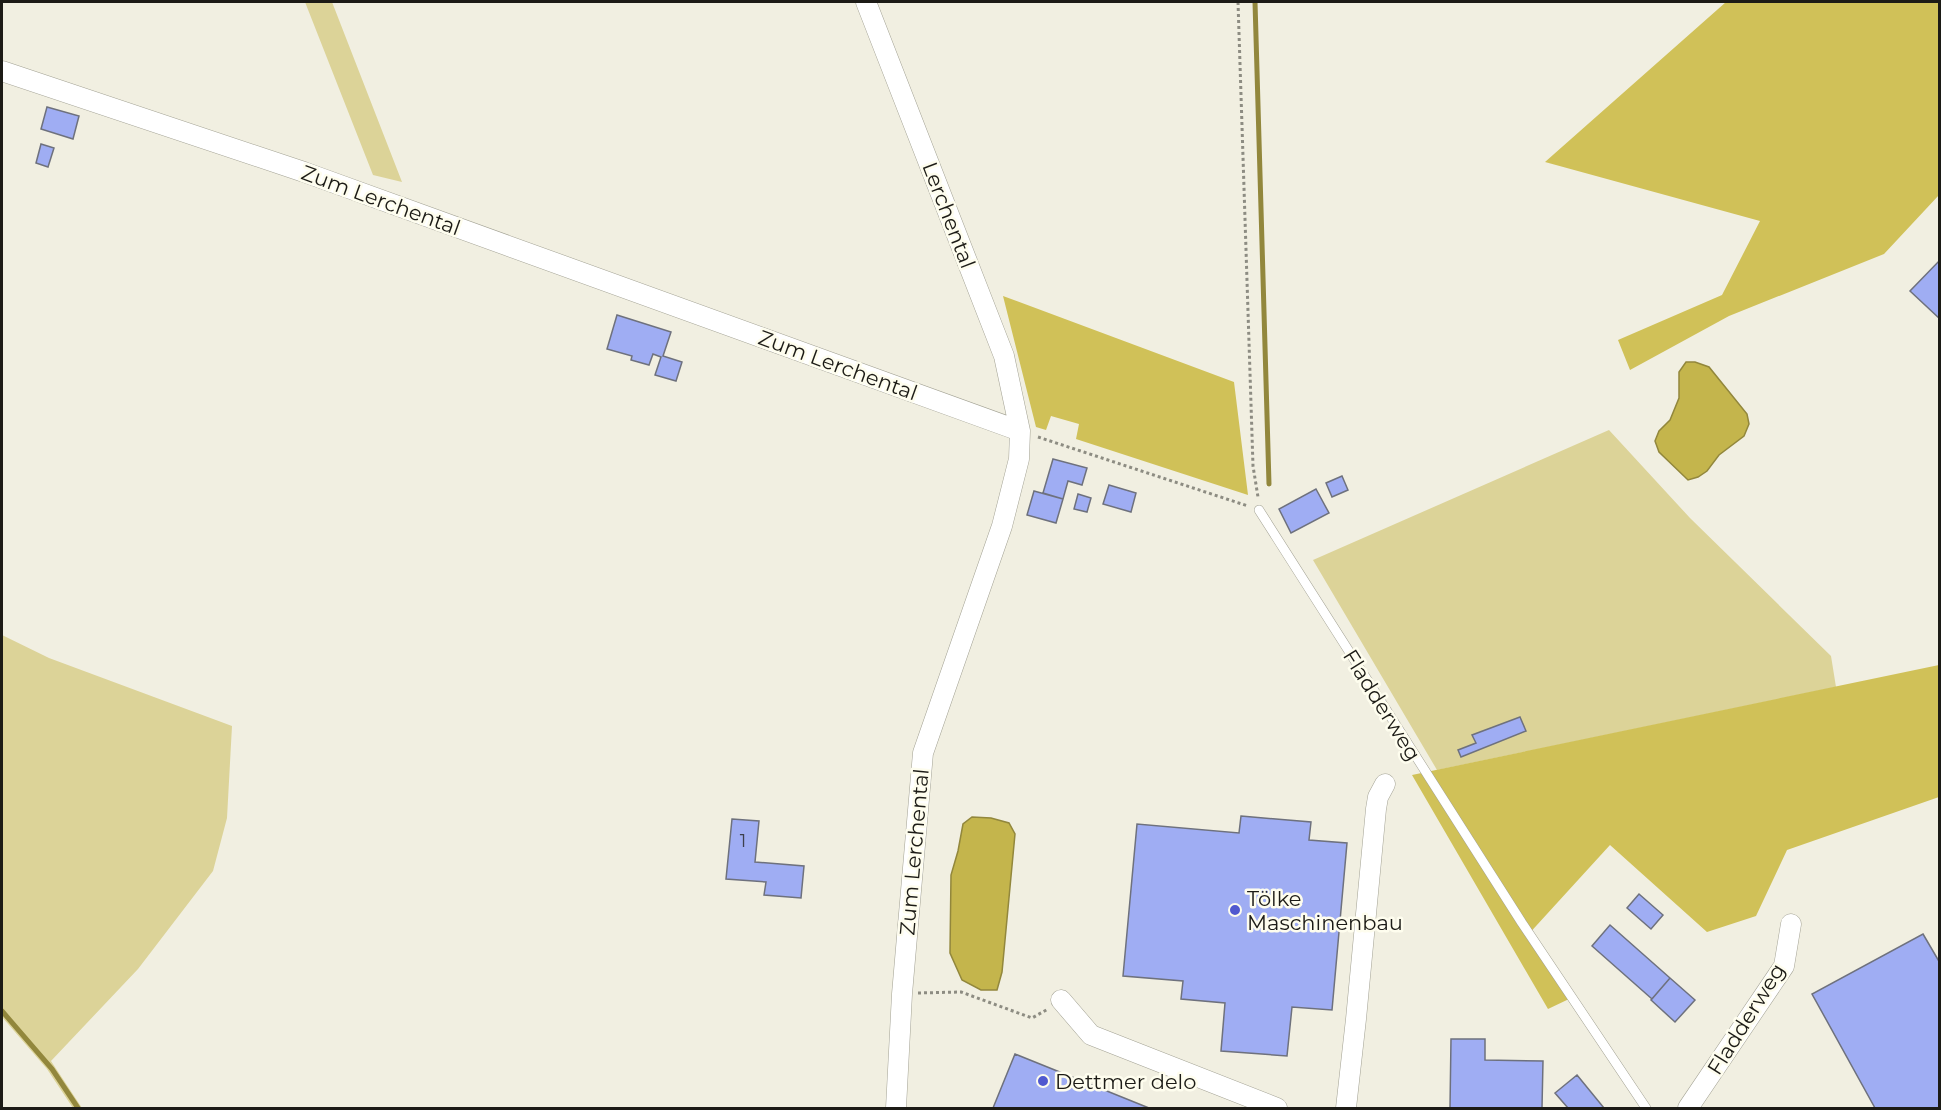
<svg xmlns="http://www.w3.org/2000/svg" width="1941" height="1110" viewBox="0 0 1941 1110" font-family="Montserrat,sans-serif">
<style>
.green{fill:#dcd398}
.forest{fill:#d0c158}
.water{fill:#c4b54c;stroke:#92873c;stroke-width:1.5}
.lines{fill:none;stroke-linecap:round;stroke-linejoin:round}
.stream{stroke:#92873c;stroke-width:5}
.building{fill:#9fadf3;stroke:#6e717d;stroke-width:1.5}
.lane-casing{stroke:#a3a294;stroke-width:10}
.street-casing{stroke:#a3a294;stroke-width:21}
.path{stroke:#8d8c82;stroke-width:3;stroke-dasharray:3 3;stroke-linecap:butt}
.lane{stroke:#fff;stroke-width:9}
.street{stroke:#fff;stroke-width:20}
.poi-dot{fill:#5059cf;stroke:#fefdee;stroke-width:2}
.labels{text-anchor:middle;dominant-baseline:central;stroke-width:5;stroke-linejoin:round;paint-order:stroke}
.number-label{font-size:18px;fill:#3d404d}
.street-label{font-size:21px;fill:#1c1b16;stroke:#fefdee}
.poi-label{font-size:21px;fill:#1c1b16;stroke:#fefdee;text-anchor:start}
</style>
<rect width="100%" height="100%" fill="#f1efe1"/>
<path class="green" d="M 305,2 L 332,2 L 402,182 L 373,175 Z
M 1609,430 L 1690,518 L 1831,656 L 1836,687 L 1437,770 L 1313,560 Z
M 2,635 L 49,658 L 232,726 L 227,818 L 213,871 L 138,969 L 51,1061 L 82,1108 L 73,1108 L 47,1069 L 2,1017 Z"/>
<path class="forest" d="M 1726,2 L 1939,2 L 1939,195 L 1884,254 L 1729,316 L 1630,370 L 1618,340 L 1722,295 L 1760,221 L 1545,162 Z
M 1003,296 L 1234,382 L 1248,495 L 1076,439 L 1079,424 L 1051,416 L 1046,430 L 1036,427 Z
M 1939,665 L 1939,797 L 1787,850 L 1756,916 L 1707,932 L 1610,845 L 1526,937 L 1569,999 L 1548,1009 L 1412,775 Z"/>
<path class="water" d="M 1686,362 L 1695,362 L 1709,367 L 1747,414 L 1749,424 L 1744,436 L 1719,455 L 1707,471 L 1698,477 L 1688,480 L 1659,452 L 1655,441 L 1659,431 L 1670,420 L 1679,398 L 1679,372 Z
M 972,817 L 991,818 L 1009,823 L 1015,834 L 1002,972 L 997,990 L 981,990 L 962,980 L 950,953 L 951,875 L 958,851 L 963,824 Z"/>
<g class="lines">
<path class="stream" d="M 1255,2 L 1269,484
M 2,1011 L 52,1069 L 78,1108"/>
</g>
<path class="building" d="M 47,107 L 79,116 L 73,139 L 41,129 Z
M 41,144 L 54,148 L 48,167 L 36,163 Z
M 1940,260 L 1940,319 L 1910,291 Z
M 617,315 L 671,332 L 663,356 L 682,362 L 676,381 L 655,375 L 661,357 L 653,354 L 649,365 L 631,360 L 632,356 L 607,349 Z
M 1053,459 L 1087,468 L 1082,485 L 1068,481 L 1063,499 L 1043,493 Z
M 1342,476 L 1348,490 L 1332,497 L 1326,483 Z
M 1109,485 L 1136,493 L 1131,512 L 1103,504 Z
M 1316,489 L 1329,513 L 1291,533 L 1279,509 Z
M 1034,491 L 1063,499 L 1056,523 L 1027,515 Z
M 1078,494 L 1091,498 L 1087,512 L 1074,509 Z
M 1520,717 L 1526,731 L 1461,757 L 1458,750 L 1476,743 L 1472,735 Z
M 1241,816 L 1311,822 L 1309,840 L 1347,843 L 1332,1010 L 1292,1007 L 1287,1056 L 1221,1051 L 1225,1003 L 1181,999 L 1183,981 L 1123,976 L 1137,824 L 1239,833 Z
M 732,819 L 759,821 L 755,862 L 804,866 L 801,898 L 764,895 L 766,882 L 726,879 Z
M 1639,894 L 1663,915 L 1651,929 L 1627,908 Z
M 1610,925 L 1670,978 L 1652,999 L 1592,946 Z
M 1923,934 L 1940,963 L 1940,1108 L 1875,1108 L 1812,994 Z
M 1670,978 L 1695,1000 L 1675,1022 L 1651,1000 Z
M 1451,1039 L 1485,1039 L 1485,1060 L 1543,1061 L 1542,1108 L 1450,1108 Z
M 1015,1054 L 1149,1108 L 993,1108 Z
M 1577,1075 L 1604,1108 L 1568,1108 L 1555,1093 Z"/>
<g class="lines">
<g class="lane-casing">
<path id="lane" d="M 1259,510 L 1522,923 L 1646,1108"/>
</g>
<g class="street-casing">
<path id="street" d="M 866,2 L 1004,356 L 1020,431 L 1019,459 L 1002,526 L 923,753 L 902,994 L 896,1108
M 2,71 L 304,172 L 1020,431
M 1061,1000 L 1091,1035 L 1277,1108
M 1346,1108 L 1356,1019 L 1376,809 L 1378,797 L 1385,784
M 1688,1108 L 1784,966 L 1791,924"/>
</g>
<path class="path" d="M 1238,2 L 1253,466 L 1258,497
M 1038,437 L 1248,506
M 918,993 L 961,992 L 1032,1018 L 1048,1009"/>
<use href="#lane" class="lane"/>
<use href="#street" class="street"/>
</g>
<g class="poi-dot">
<circle cx="1235" cy="910" r="6"/>
<circle cx="1043" cy="1081" r="6"/>
</g>
<g class="labels">
<g class="number-label">
<text x="743" y="841">1</text>
</g>
<g class="street-label">
<text transform="translate(381 200) rotate(20)">Zum Lerchental</text>
<text transform="translate(949 215) rotate(69)">Lerchental</text>
<text transform="translate(838 365) rotate(20)">Zum Lerchental</text>
<text transform="translate(1382 705) rotate(58)">Fladderweg</text>
<text transform="translate(914 852) rotate(-85)">Zum Lerchental</text>
<text transform="translate(1746 1019) rotate(-58)">Fladderweg</text>
</g>
<g class="poi-label">
<text x="1247" y="898">Tölke<tspan x="1247" dy="24">Maschinenbau</tspan></text>
<text x="1055" y="1081">Dettmer delo</text>
</g>
</g>
<rect width="1941" height="1110" fill="none" stroke="#1c1b16" stroke-width="6"/>
</svg>
